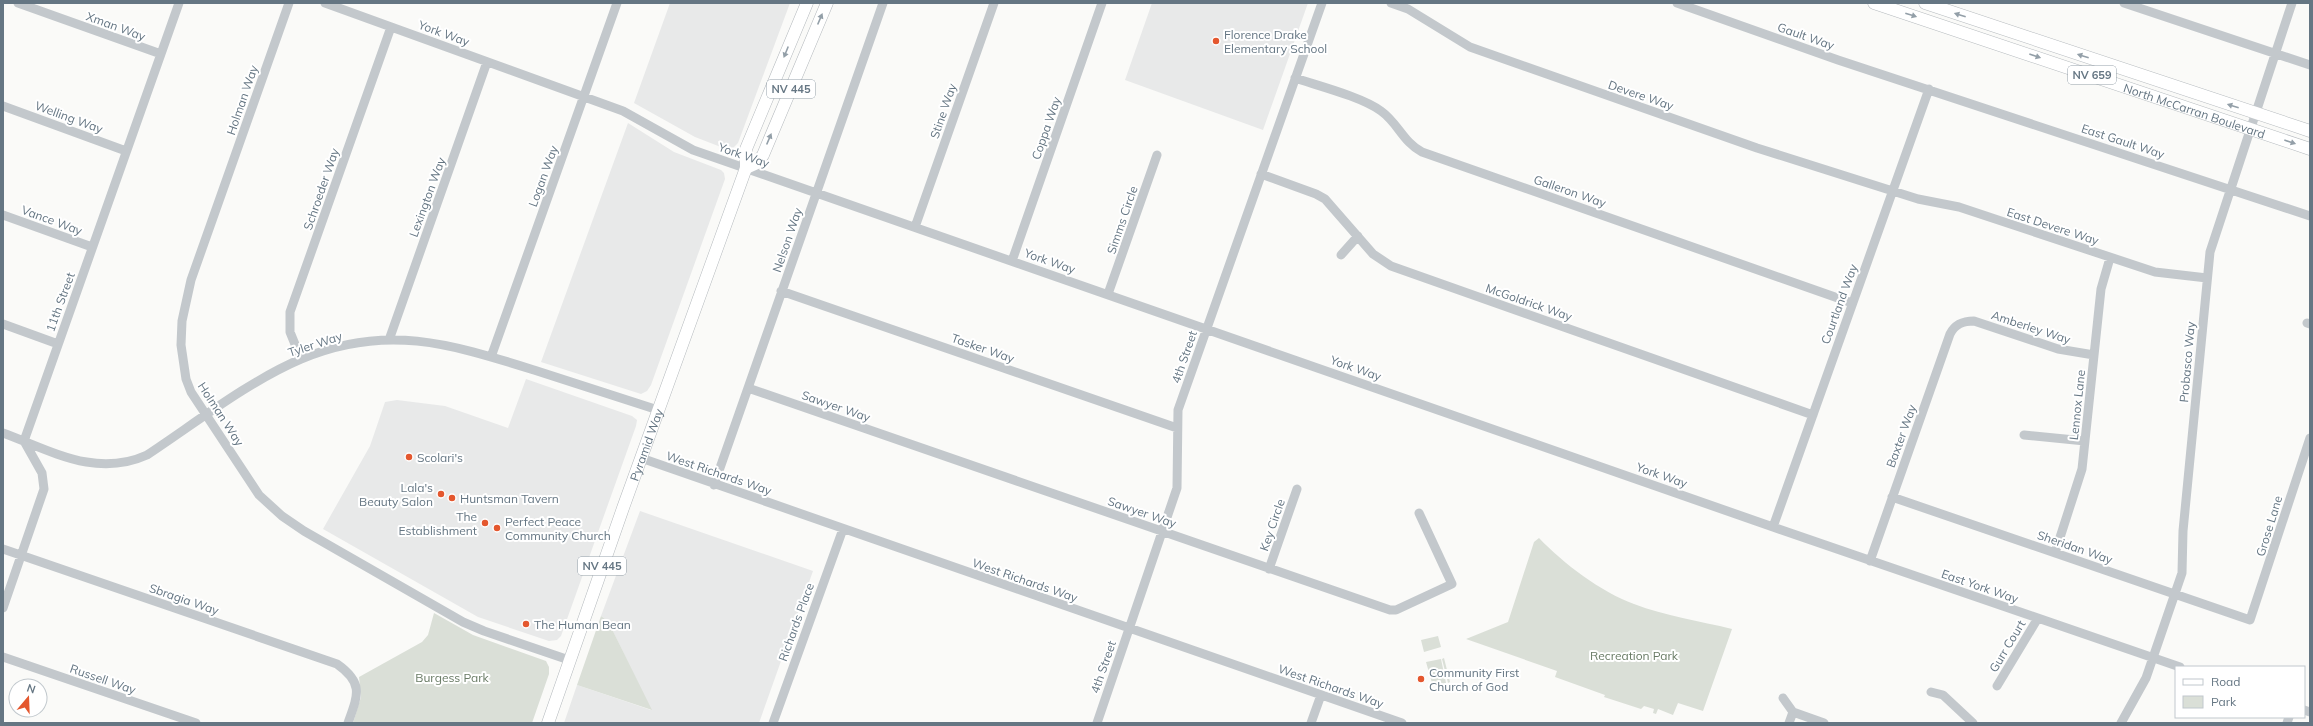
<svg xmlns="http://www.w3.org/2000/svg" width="2313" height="726" viewBox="0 0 2313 726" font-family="Mulish,sans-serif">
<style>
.built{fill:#e8e9e9}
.green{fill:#dadfd7}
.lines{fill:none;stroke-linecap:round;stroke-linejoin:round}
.major-casing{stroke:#b5babe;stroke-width:13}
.minor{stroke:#c3c8cc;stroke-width:9}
.major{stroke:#fff;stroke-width:12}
.oneway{fill:#939fa8}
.poi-dot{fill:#e4572e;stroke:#fff;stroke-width:1.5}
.labels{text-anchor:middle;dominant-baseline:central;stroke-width:4;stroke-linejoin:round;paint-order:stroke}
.shield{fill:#fff;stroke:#939fa8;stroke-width:1}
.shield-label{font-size:11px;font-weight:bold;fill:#657683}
.street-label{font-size:12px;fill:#657683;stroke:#fff}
.poi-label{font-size:12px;fill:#657683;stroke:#fff;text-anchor:start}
.park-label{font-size:12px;fill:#687a64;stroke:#fff}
</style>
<rect width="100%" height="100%" fill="#fafaf8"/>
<path class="built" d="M 670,3 L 790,3 L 738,143 L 733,148 L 726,149 L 695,137 L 634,103 Z
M 1152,3 L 1308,3 L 1263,130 L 1125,80 Z
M 628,123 L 674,152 L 721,170 L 724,173 L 725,179 L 651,385 L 647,391 L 641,394 L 541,362 Z
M 526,379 L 632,416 L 637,420 L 636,426 L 561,636 L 557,640 L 549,641 L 478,617 L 323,529 L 370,446 L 385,402 L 397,400 L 445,406 L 508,428 Z
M 640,511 L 813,571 L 759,723 L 564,723 L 577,685 L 651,710 L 608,621 L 601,616 Z"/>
<path class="green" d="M 1539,538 C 1564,564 1601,592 1634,604 C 1665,616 1700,621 1732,629 L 1703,711 L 1678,703 L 1673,715 L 1658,709 L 1656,714 L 1653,713 L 1654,709 L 1644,706 L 1641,709 L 1604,697 L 1605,695 L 1555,677 L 1557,671 L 1466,639 L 1508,622 L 1534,542 Z
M 434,613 L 473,635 L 546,661 L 549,667 L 549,674 L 532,723 L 353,723 L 361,697 L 359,677 L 422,642 L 428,635 Z
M 601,616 L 608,621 L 652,710 L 577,685 Z
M 1438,636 L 1441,647 L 1424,652 L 1421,640 Z
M 1444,658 L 1450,682 L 1448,683 L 1442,659 Z
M 1441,659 L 1446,683 L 1434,686 L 1432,683 L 1426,662 Z"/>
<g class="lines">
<g class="major-casing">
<g id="major">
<path id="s1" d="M 1874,3 L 2310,149"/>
<path d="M 1925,3 L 2310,131"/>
<path d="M 746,168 L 757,163 L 763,155 L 827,3"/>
<path id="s2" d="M 548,723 L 623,508 L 746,168 L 746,149 L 807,3"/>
</g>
</g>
<path class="minor" d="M 18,3 L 161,54
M 289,3 L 191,280 L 182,321 L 181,345 L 186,379 L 191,392 L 259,495 L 282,516 L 304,531 L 463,622 L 484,631 L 569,660
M 325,3 L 623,111 L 693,150 L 1773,527 L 2180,667
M 1391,3 L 1408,9 L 1470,47 L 1757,148 L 1918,199 L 1959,207 L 2155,272 L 2207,278
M 1677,3 L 1838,60 L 2310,216
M 2124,3 L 2310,65
M 1295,78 C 1319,86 1362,97 1381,111 C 1398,123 1403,142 1422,152 L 1852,303
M 3,106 L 126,151
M 1261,174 L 1316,194 L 1325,199 L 1373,254 L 1391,266 L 1813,415
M 3,215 L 92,247
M 915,227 L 994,3
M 1341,255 L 1358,236
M 1012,261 L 1102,3
M 781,291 L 1177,428
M 1108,294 L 1157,155
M 2307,323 L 2310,324
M 3,324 L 58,344
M 389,340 L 487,62
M 491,357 L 617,3
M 301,359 L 290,332 L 290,312 L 391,27
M 748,388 L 1390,610 L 1396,610 L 1452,584 L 1419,513
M 3,433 C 52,451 96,478 147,455 C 194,424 249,381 301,359 C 386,323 451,344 534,370 C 575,383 617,397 658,410
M 2024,435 L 2085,441
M 641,458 L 1402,723
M 714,485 L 883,3
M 1892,497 L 2250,620 L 2310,438
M 1773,527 L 1929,89
M 3,549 L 337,664 C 364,683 358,695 348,723
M 2055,553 L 2082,469 L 2101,289 L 2110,258
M 1870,561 L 1950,334 C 1955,324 1963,321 1974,321 L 2058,349 L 2094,355
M 1269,569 L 1297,489
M 3,608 L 44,489 L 42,473 L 24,441 L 179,3
M 3,657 L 196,723
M 1997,686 L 2038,618
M 1931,692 L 1943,695 L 1973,723
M 1783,698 L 1793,712 L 1824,723
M 2304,710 L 2310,712
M 773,723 L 843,529
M 1097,723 L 1177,488 L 1178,410 L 1322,3
M 1311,723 L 1321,695
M 1789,723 L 1793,712
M 2121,723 L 2146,678 L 2182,573 L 2183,531 L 2210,252 L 2292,3
M 2287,723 L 2289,717"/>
<use href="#major" class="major"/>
</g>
<defs><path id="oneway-solid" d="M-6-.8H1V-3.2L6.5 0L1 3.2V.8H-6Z"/></defs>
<g class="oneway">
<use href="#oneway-solid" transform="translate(1911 15) rotate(18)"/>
<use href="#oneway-solid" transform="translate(1960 15) rotate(-162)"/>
<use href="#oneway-solid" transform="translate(820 19) rotate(-67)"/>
<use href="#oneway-solid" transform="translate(786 52) rotate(112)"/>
<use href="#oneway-solid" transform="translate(2035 56) rotate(19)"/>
<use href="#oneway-solid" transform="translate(2083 56) rotate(-162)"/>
<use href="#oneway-solid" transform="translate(2233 106) rotate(-162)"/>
<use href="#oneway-solid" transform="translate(769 139) rotate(-67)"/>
<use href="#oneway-solid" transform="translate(2290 142) rotate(19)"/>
</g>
<g class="poi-dot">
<circle cx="1216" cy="41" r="4"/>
<circle cx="409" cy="457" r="4"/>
<circle cx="441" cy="494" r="4"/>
<circle cx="452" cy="498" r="4"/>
<circle cx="485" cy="523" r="4"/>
<circle cx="497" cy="528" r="4"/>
<circle cx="526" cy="624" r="4"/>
<circle cx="1421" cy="679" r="4"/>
</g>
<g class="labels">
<g class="shield">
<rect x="2068" y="66" width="48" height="18" rx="3"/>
<rect x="767" y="80" width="48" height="18" rx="3"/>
<rect x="578" y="557" width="48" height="18" rx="3"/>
</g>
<g class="shield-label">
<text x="2092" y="75">NV 659</text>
<text x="791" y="89">NV 445</text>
<text x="602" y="566">NV 445</text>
</g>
<g class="street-label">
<text transform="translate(116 26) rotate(20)">Xman Way</text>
<text transform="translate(444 33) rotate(20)">York Way</text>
<text transform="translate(1806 36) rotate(19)">Gault Way</text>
<text transform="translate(1641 95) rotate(19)">Devere Way</text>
<text transform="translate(242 100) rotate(-71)">Holman Way</text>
<text stroke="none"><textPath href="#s1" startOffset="338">North McCarran Boulevard</textPath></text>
<text transform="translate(943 111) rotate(-71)">Stine Way</text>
<text transform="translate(69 117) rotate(20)">Welling Way</text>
<text transform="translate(1046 128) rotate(-71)">Coppa Way</text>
<text transform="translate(2123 141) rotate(18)">East Gault Way</text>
<text transform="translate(744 155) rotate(19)">York Way</text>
<text transform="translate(543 176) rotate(-70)">Logan Way</text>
<text transform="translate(321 189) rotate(-71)">Schroeder Way</text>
<text transform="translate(1570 191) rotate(19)">Galleron Way</text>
<text transform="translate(427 197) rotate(-70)">Lexington Way</text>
<text transform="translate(52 220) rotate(20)">Vance Way</text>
<text transform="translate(1122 220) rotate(-71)">Simms Circle</text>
<text transform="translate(2053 226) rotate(18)">East Devere Way</text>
<text transform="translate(787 240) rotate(-71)">Nelson Way</text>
<text transform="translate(1050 261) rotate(19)">York Way</text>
<text transform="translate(60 302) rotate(-70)">11th Street</text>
<text transform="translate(1529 302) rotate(19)">McGoldrick Way</text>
<text transform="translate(1839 304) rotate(-70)">Courtland Way</text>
<text transform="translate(2031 327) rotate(18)">Amberley Way</text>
<text transform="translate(315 344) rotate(-18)">Tyler Way</text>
<text transform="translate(983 348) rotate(19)">Tasker Way</text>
<text transform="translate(1184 357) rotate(-71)">4th Street</text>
<text transform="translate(2187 362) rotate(-85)">Probasco Way</text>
<text transform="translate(1356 368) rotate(19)">York Way</text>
<text transform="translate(2077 405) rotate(-84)">Lennox Lane</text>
<text transform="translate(836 406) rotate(19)">Sawyer Way</text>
<text transform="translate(221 414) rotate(57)">Holman Way</text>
<text transform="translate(1901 436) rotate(-70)">Baxter Way</text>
<text stroke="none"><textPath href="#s2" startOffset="295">Pyramid Way</textPath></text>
<text transform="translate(719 473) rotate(19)">West Richards Way</text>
<text transform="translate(1662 475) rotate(19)">York Way</text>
<text transform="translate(1142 512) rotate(19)">Sawyer Way</text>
<text transform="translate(1272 525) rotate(-71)">Key Circle</text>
<text transform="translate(2269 526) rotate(-73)">Grose Lane</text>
<text transform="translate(2075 547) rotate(19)">Sheridan Way</text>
<text transform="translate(1025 580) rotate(19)">West Richards Way</text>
<text transform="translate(1980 586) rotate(19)">East York Way</text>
<text transform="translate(184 599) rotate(19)">Sbragia Way</text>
<text transform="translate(796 622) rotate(-70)">Richards Place</text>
<text transform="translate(2007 646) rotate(-59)">Gurr Court</text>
<text transform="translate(1103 667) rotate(-71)">4th Street</text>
<text transform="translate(103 679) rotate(19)">Russell Way</text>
<text transform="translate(1331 686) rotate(19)">West Richards Way</text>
</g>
<g class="poi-label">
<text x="1224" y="34">Florence Drake<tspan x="1224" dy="14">Elementary School</tspan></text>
<text x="417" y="457">Scolari's</text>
<text x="433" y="487" text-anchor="end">Lala's<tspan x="433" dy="14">Beauty Salon</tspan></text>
<text x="460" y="498">Huntsman Tavern</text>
<text x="477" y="516" text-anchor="end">The<tspan x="477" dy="14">Establishment</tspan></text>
<text x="505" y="521">Perfect Peace<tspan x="505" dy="14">Community Church</tspan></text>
<text x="534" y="624">The Human Bean</text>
<text x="1429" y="672">Community First<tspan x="1429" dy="14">Church of God</tspan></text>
</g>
<g class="park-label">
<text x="1634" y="655">Recreation Park</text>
<text x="452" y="677">Burgess Park</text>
</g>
</g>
<rect width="2313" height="726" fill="none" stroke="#657683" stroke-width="8"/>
<rect x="2175" y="666" width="130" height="52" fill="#ffffff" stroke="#c1c8cd"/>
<rect x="2183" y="679" width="20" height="6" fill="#ffffff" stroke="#c1c8cd"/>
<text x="2211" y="686" font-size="12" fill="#657683">Road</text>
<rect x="2183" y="696" width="20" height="12" fill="#dadfd7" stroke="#c1c8cd"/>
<text x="2211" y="706" font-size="12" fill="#657683">Park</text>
<g transform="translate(28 698) rotate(19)"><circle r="19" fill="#ffffff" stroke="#c1c8cd"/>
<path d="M0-3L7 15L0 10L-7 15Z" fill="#e4572e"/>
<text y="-6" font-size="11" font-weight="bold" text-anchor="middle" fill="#657683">N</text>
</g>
</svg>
